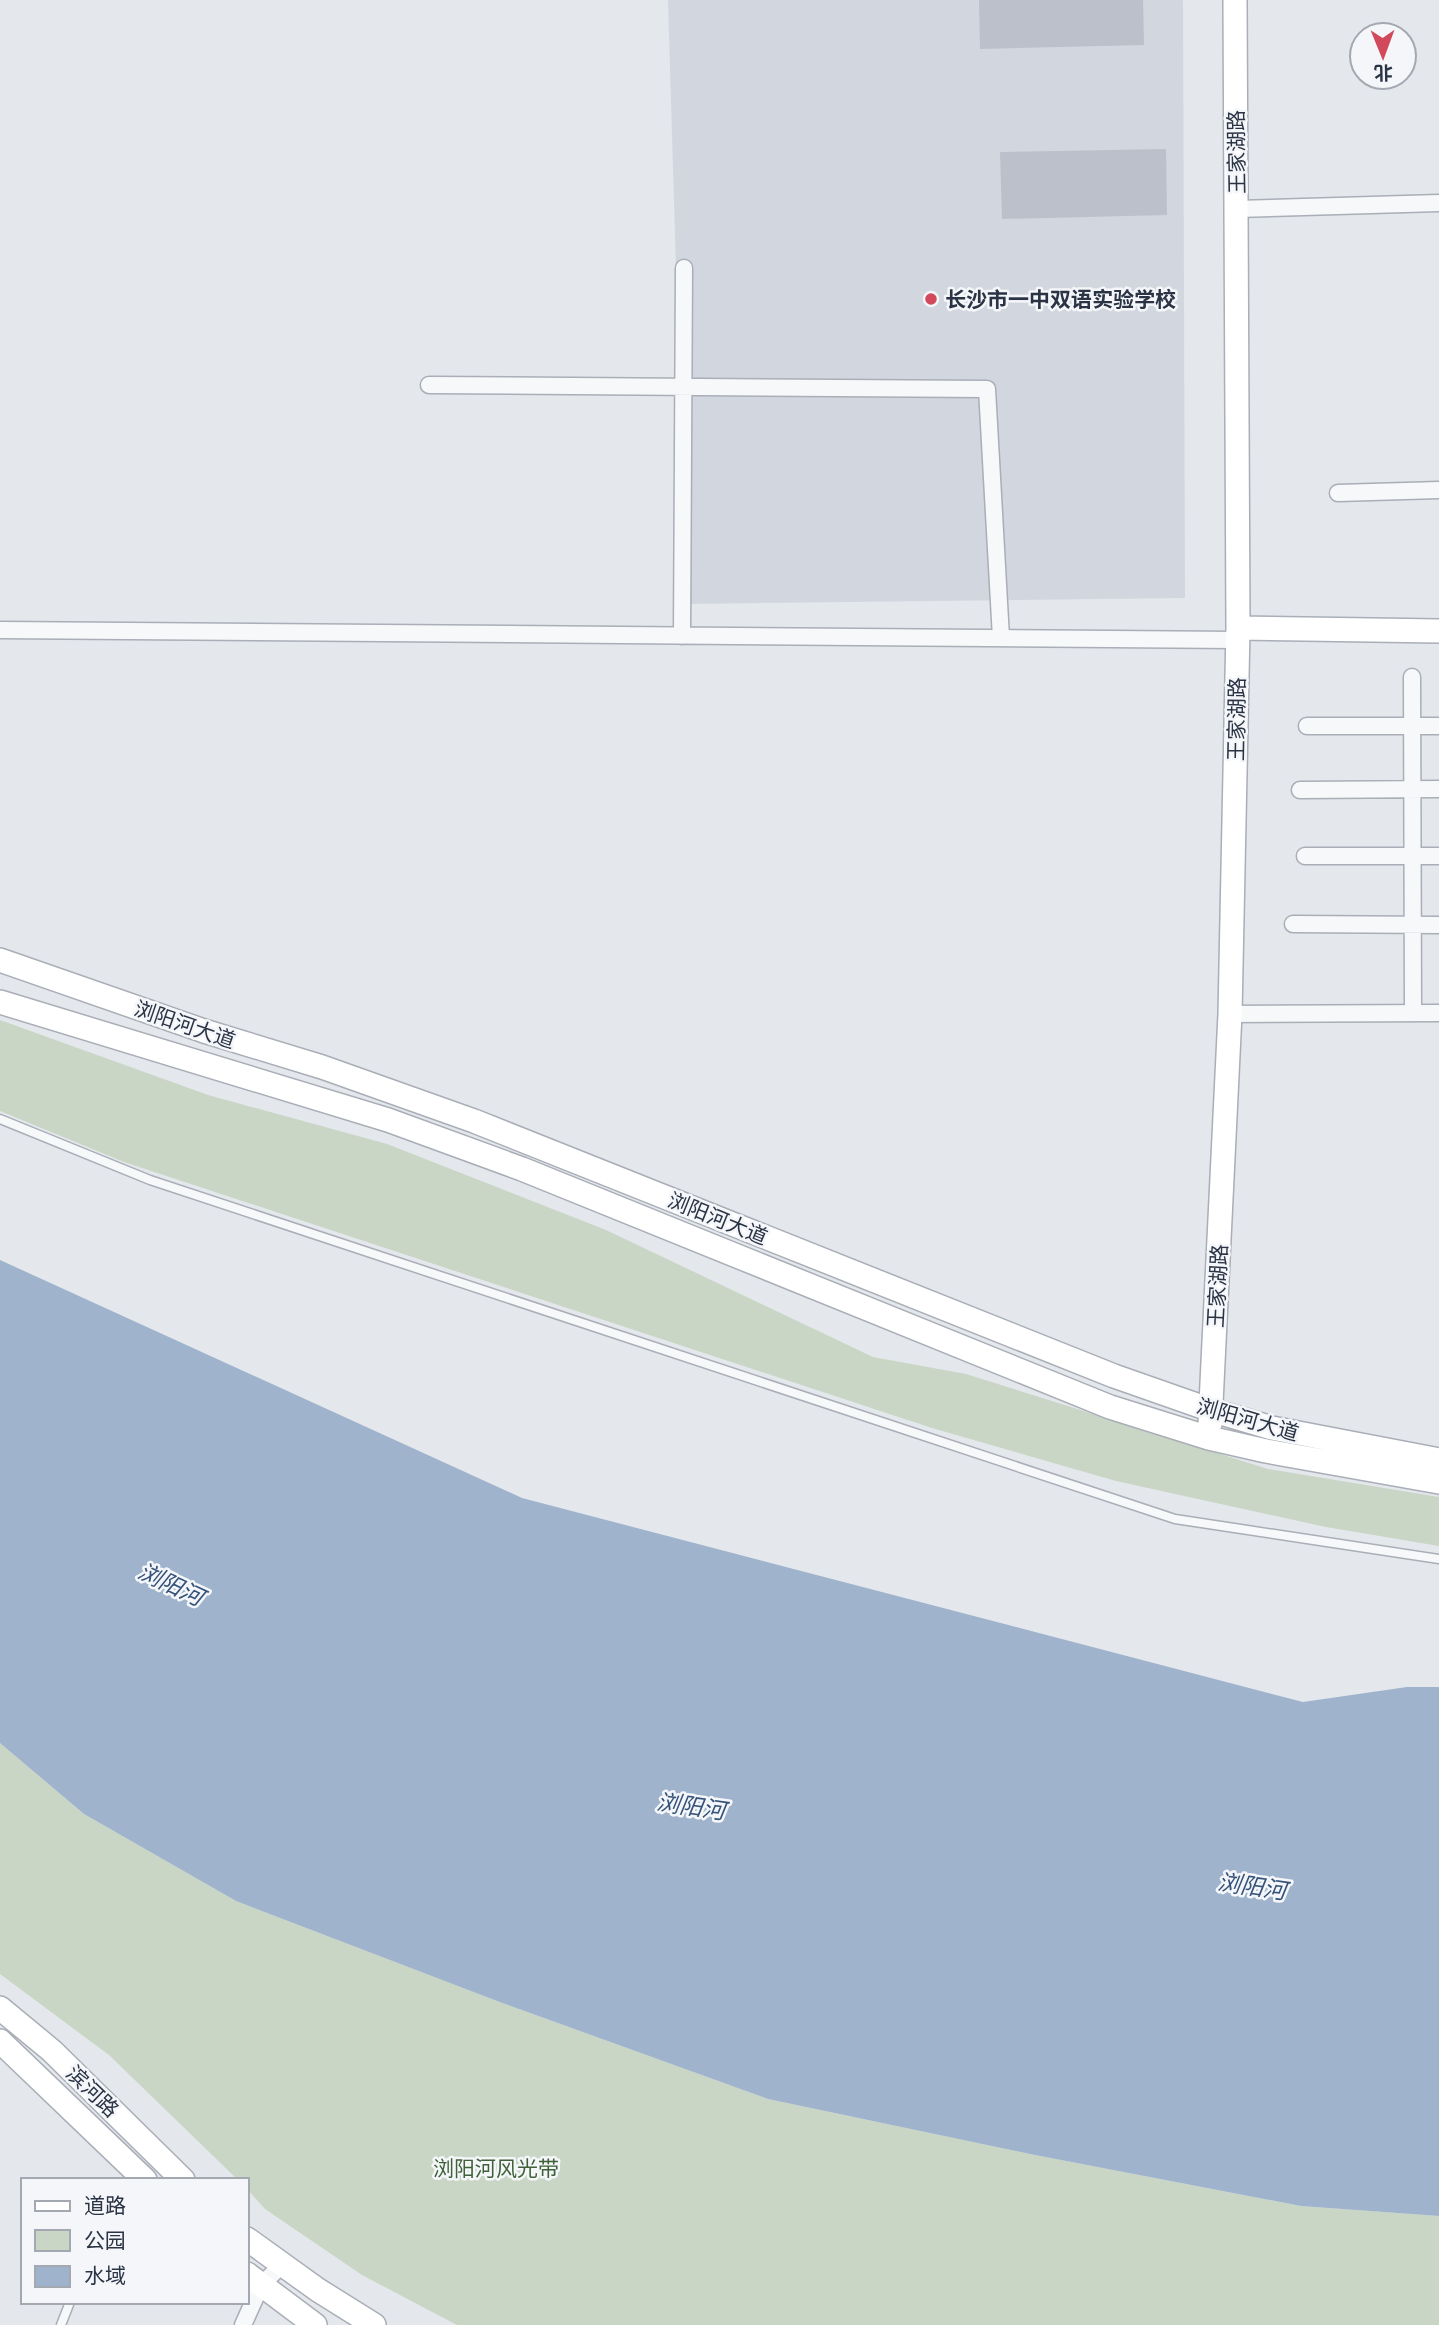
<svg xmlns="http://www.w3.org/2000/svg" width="1439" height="2325" viewBox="0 0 1439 2325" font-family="Quicksand,'Noto Sans SC',sans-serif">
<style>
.built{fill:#d2d6de}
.green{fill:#c9d6c5}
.water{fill:#9fb4cc}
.building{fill:#bbc0ca}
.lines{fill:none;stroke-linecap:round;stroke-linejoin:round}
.lane-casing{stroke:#a9aeb7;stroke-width:11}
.street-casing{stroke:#a9aeb7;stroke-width:19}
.secondary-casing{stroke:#a9aeb7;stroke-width:26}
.lane{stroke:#f7f8fa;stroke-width:8}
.street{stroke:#f7f8fa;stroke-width:16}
.secondary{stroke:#fff;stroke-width:23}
.poi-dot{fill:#d1495b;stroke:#f4f6f9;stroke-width:2.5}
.labels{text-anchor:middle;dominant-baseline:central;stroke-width:5;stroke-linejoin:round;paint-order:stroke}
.street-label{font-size:21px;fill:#2b3445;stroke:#f4f6f9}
.poi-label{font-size:21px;font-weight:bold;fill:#2b3445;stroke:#f4f6f9;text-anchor:start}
.park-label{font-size:21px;fill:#3f6138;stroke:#f4f6f9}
.water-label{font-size:23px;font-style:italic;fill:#34527a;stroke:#f4f6f9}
</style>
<rect width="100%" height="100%" fill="#e4e7ec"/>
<path class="built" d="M 668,0 L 1183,0 L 1185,598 L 686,604 Z"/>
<path class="green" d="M 0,1020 L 208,1095 L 387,1144 L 606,1230 L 873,1357 L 966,1374 L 1268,1469 L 1439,1497 L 1439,1546 L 1326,1527 L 1116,1481 L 932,1428 L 124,1162 L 0,1111 Z
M 0,1743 L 84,1814 L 236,1901 L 497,2001 L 768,2099 L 1035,2155 L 1301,2206 L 1439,2216 L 1439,2325 L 457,2325 L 362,2275 L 265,2209 L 247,2189 L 247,2180 L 238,2180 L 109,2055 L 0,1974 Z"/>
<path class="water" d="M 0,1260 L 522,1498 L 1303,1702 L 1407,1687 L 1439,1687 L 1439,2216 L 1301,2206 L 1035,2155 L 768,2099 L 497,2001 L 236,1901 L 84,1814 L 0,1743 Z"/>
<path class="building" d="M 979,0 L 1143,0 L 1144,45 L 980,49 Z
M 1166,149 L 1167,215 L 1002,219 L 1000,152 Z"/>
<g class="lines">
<g class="lane-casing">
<path id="lane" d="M 0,1119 L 150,1180 L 1175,1519 L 1439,1559
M 61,2325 L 70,2302"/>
</g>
<g class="street-casing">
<path id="street" d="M 1237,209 L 1439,203
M 429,385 L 987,389 L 1001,638
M 1338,493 L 1439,490
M 0,630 L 1237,640
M 682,636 L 684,268
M 1412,677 L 1413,1013
M 1307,726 L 1439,726
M 1300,790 L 1439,789
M 1305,856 L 1439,856
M 1293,924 L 1439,925
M 1230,1014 L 1439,1013
M 243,2325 L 261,2285 L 282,2265"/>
</g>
<g class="secondary-casing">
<path id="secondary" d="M 1238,628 L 1439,631
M 0,960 L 204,1031 L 322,1067 L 474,1121 L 1114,1376 L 1211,1410 L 1272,1428 L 1439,1460
M 0,1002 L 388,1120 L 522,1169 L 1110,1407 L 1209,1438 L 1266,1451 L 1439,1482
M 1210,1424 L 1230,1014 L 1238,628 L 1235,0
M 0,2008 L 52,2051 L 183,2180
M 0,2041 L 145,2180
M 247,2239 L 318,2290 L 374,2325
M 247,2274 L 315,2325"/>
</g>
<use href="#lane" class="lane"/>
<use href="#street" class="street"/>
<use href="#secondary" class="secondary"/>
</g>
<circle class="poi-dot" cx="931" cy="299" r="7"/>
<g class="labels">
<g class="street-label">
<text transform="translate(1236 152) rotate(-91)">王家湖路</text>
<text transform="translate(1236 719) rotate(-89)">王家湖路</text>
<text transform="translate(185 1024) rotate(19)">浏阳河大道</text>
<text transform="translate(718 1218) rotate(22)">浏阳河大道</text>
<text transform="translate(1217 1286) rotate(-87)">王家湖路</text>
<text transform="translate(1248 1419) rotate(16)">浏阳河大道</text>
<text transform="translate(93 2091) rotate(44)">滨河路</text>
</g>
<g class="poi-label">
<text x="945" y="299">长沙市一中双语实验学校</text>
</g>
<g class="park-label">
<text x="496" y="2168">浏阳河风光带</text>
</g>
<g class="water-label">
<text transform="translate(171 1584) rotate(25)">浏阳河</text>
<text transform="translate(691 1806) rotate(8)">浏阳河</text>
<text transform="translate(1252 1886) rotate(8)">浏阳河</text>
</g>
</g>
<rect x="21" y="2178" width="228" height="126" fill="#f4f6f9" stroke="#a4a8b1" stroke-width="2"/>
<rect x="35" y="2201" width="35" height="10" fill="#ffffff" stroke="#a4a8b1" stroke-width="2"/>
<text x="84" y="2213" font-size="21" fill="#2b3445">道路</text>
<rect x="35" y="2230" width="35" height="21" fill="#c9d6c5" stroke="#a4a8b1" stroke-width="2"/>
<text x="84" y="2248" font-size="21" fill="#2b3445">公园</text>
<rect x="35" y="2266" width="35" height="21" fill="#9fb4cc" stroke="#a4a8b1" stroke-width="2"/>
<text x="84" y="2283" font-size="21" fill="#2b3445">水域</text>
<g transform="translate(1383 56) rotate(179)"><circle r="33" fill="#f4f6f9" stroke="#a4a8b1" stroke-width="2"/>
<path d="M0-5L12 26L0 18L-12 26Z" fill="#d1495b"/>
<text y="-10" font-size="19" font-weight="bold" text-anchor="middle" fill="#2b3445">北</text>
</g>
</svg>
